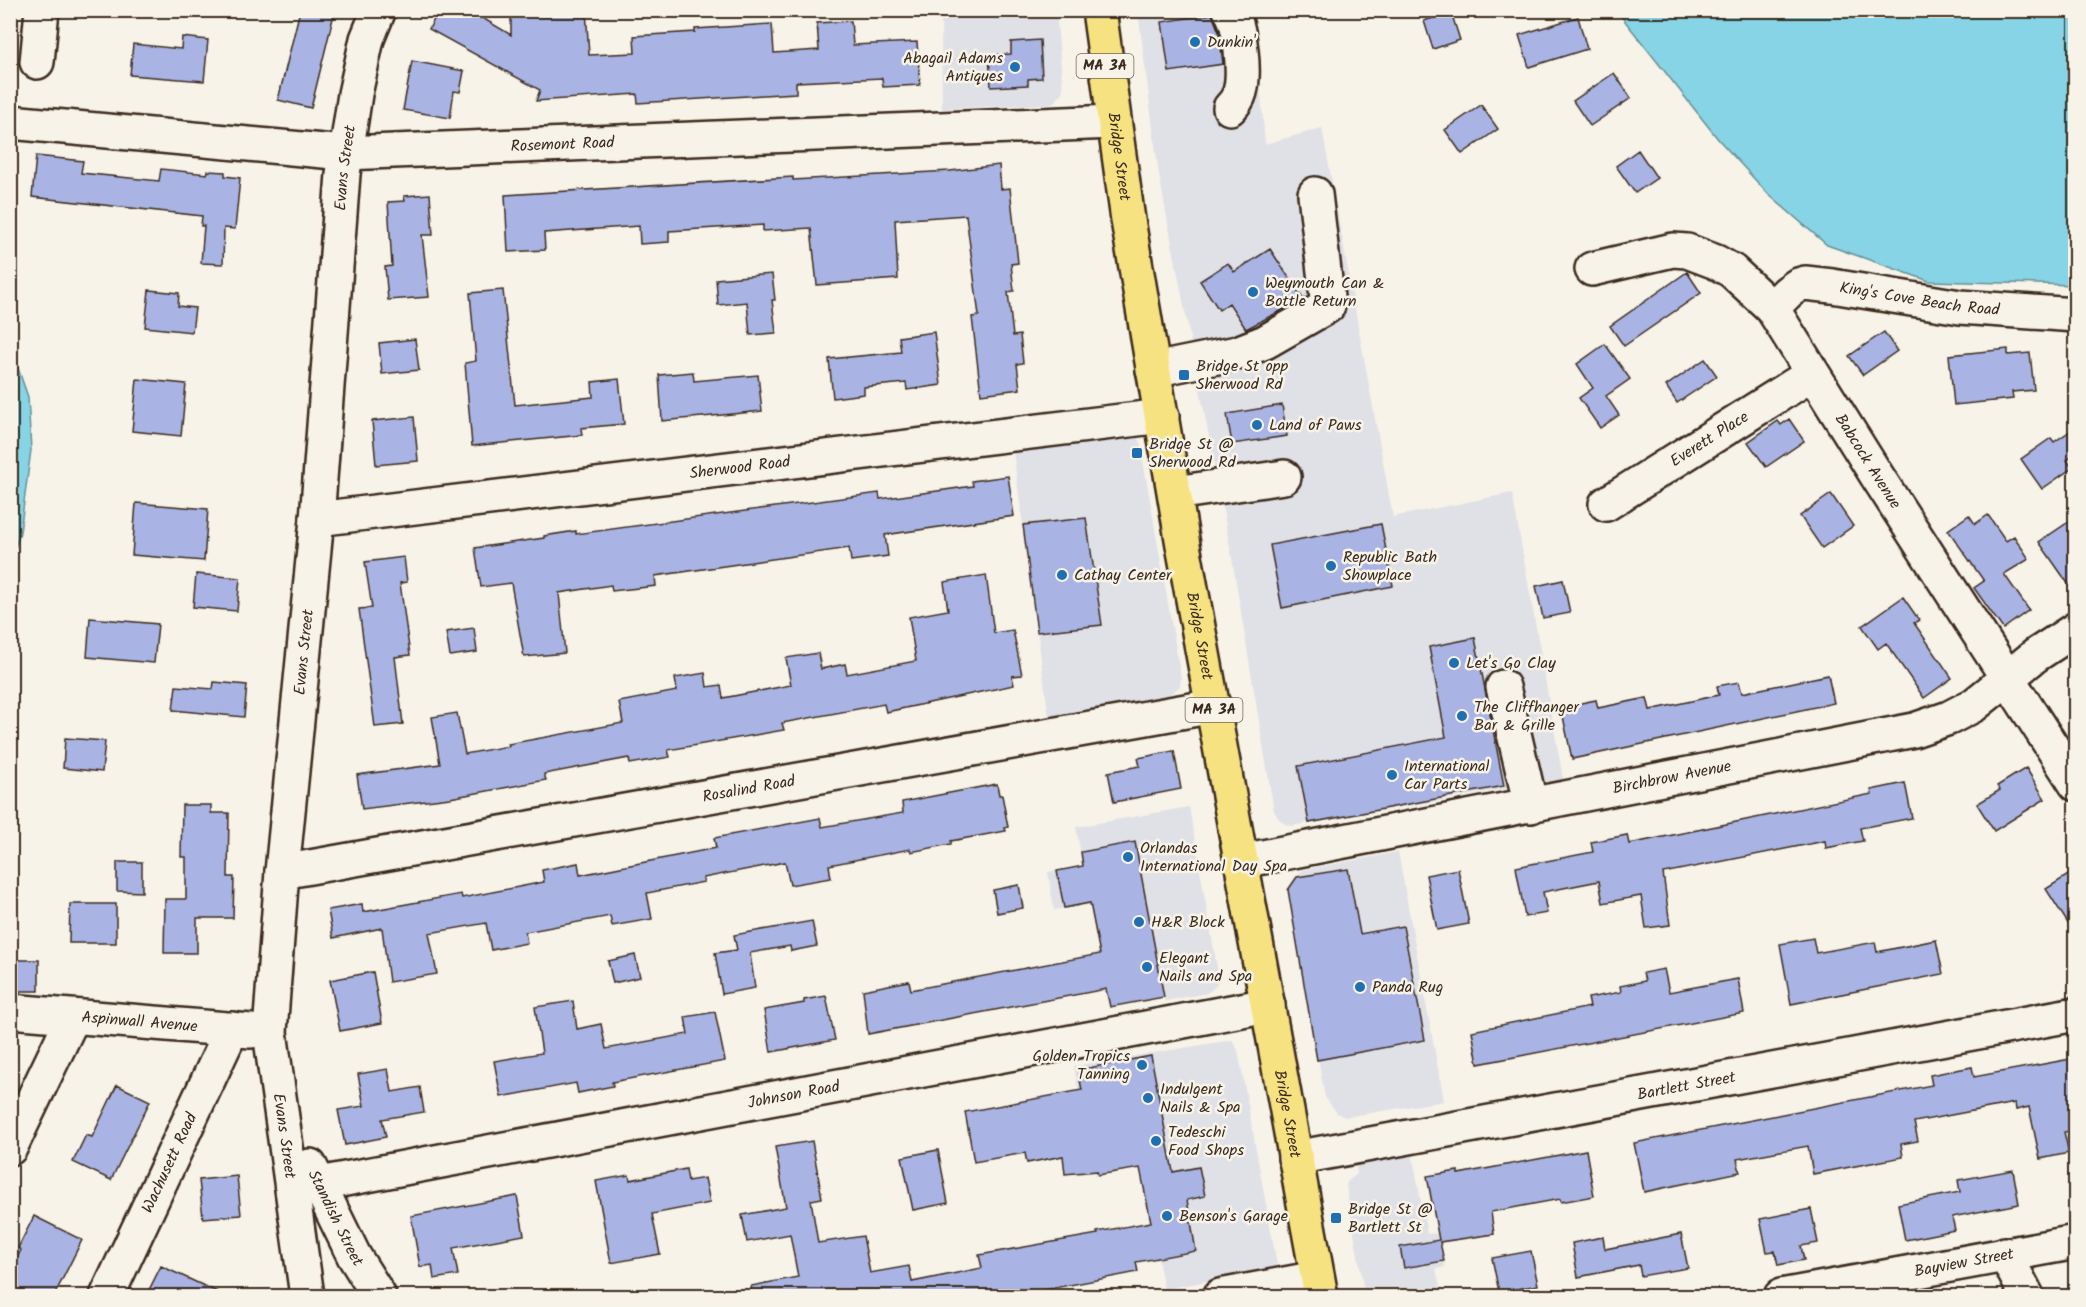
<svg xmlns="http://www.w3.org/2000/svg" width="2086" height="1307" viewBox="0 0 2086 1307" font-family="Kalam,sans-serif">
<style>
.built{fill:#e0e0e7}
.water{fill:#86d4e5;stroke:#689095;stroke-width:1.5}
.building{fill:#a9b4e5;stroke:#3b2a1e;stroke-width:1.5}
.lines{fill:none;stroke-linecap:round;stroke-linejoin:round}
.minor-casing{stroke:#3b2a1e;stroke-width:38}
.major-casing{stroke:#3b2a1e;stroke-width:38}
.minor{stroke:#f7f3e8;stroke-width:33}
.major{stroke:#f7e281;stroke-width:33}
.poi-dot{fill:#1f6fb2;stroke:#f7f3e8;stroke-width:2}
.labels{text-anchor:middle;dominant-baseline:central;stroke-width:5;stroke-linejoin:round;paint-order:stroke}
.shield{fill:#f7f3e8;stroke:#73665b;stroke-width:1.5}
.shield-label{font-size:15px;font-weight:bold;fill:#3b2a1e}
.poi-label{font-size:16px;fill:#3b2a1e;stroke:#f7f3e8;text-anchor:start}
.street-label{font-size:16px;fill:#3b2a1e;stroke:#f7f3e8}
</style>
<rect width="100%" height="100%" fill="#f7f3e8"/>
<filter id="ink" filterUnits="userSpaceOnUse"><feTurbulence type="fractalNoise" baseFrequency=".0167" numOctaves="2"/><feDisplacementMap in="SourceGraphic" scale="12" xChannelSelector="R" yChannelSelector="G"/><feConvolveMatrix kernelMatrix="1 2 1 2 8 2 1 2 1" color-interpolation-filters="sRGB"/></filter>
<g filter="url(#ink)">
<path class="built" d="M 941,11 L 1056,11 L 1063,90 L 1059,97 L 1054,102 L 1047,104 L 942,109 Z
M 1138,11 L 1254,11 L 1265,144 L 1322,128 L 1393,517 L 1512,493 L 1563,779 L 1291,826 L 1285,824 L 1279,819 L 1274,811 L 1231,552 L 1159,175 Z
M 1135,432 L 1140,443 L 1181,678 L 1180,686 L 1172,693 L 1162,697 L 1049,718 L 1012,443 Z
M 1189,807 L 1219,979 L 1216,986 L 1207,993 L 1165,1001 L 1164,997 L 1110,1007 L 1090,904 L 1054,910 L 1048,872 L 1083,866 L 1076,827 Z
M 1398,852 L 1444,1101 L 1345,1117 L 1337,1113 L 1325,1097 L 1288,890 L 1302,870 Z
M 1232,1040 L 1238,1050 L 1277,1265 L 1275,1269 L 1164,1289 L 1140,1168 L 1095,1176 L 1074,1066 Z
M 1412,1152 L 1427,1234 L 1438,1233 L 1445,1267 L 1436,1269 L 1442,1296 L 1365,1296 L 1346,1186 L 1347,1182 L 1357,1174 L 1356,1165 Z"/>
<path class="water" d="M 1617,11 L 2075,11 L 2075,285 L 1929,281 L 1827,245 L 1768,194 L 1718,139 Z
M 11,348 L 28,397 L 31,450 L 20,532 L 11,561 Z"/>
<path class="building" d="M 300,10 L 335,10 L 311,108 L 278,100 Z
M 439,10 L 469,10 L 511,35 L 511,10 L 586,10 L 589,55 L 635,53 L 634,36 L 695,32 L 695,29 L 772,24 L 774,53 L 819,50 L 817,23 L 851,21 L 853,45 L 917,42 L 920,85 L 883,87 L 882,78 L 796,82 L 796,93 L 638,103 L 637,94 L 536,101 L 540,90 L 429,29 Z
M 1451,12 L 1460,40 L 1433,49 L 1424,21 Z
M 1212,14 L 1219,32 L 1223,64 L 1169,72 L 1162,22 Z
M 1578,17 L 1587,49 L 1529,67 L 1519,35 Z
M 182,37 L 208,40 L 204,81 L 130,75 L 133,44 L 181,49 Z
M 1040,40 L 1042,78 L 1028,79 L 1028,85 L 991,87 L 989,55 L 1011,54 L 1011,42 Z
M 412,61 L 464,71 L 460,92 L 454,91 L 450,118 L 403,110 Z
M 1614,73 L 1631,98 L 1590,126 L 1573,101 Z
M 1481,105 L 1498,129 L 1462,154 L 1445,130 Z
M 1638,150 L 1657,178 L 1635,193 L 1616,166 Z
M 36,156 L 83,161 L 81,173 L 159,181 L 161,169 L 207,174 L 208,171 L 225,172 L 225,176 L 240,178 L 235,229 L 224,228 L 223,264 L 201,263 L 204,226 L 201,226 L 202,216 L 32,197 Z
M 999,165 L 1001,189 L 1010,188 L 1018,263 L 1011,264 L 1014,291 L 1008,292 L 1013,336 L 1020,335 L 1023,363 L 1017,364 L 1020,389 L 981,394 L 972,317 L 979,316 L 966,215 L 895,220 L 898,279 L 817,285 L 811,228 L 763,231 L 763,225 L 669,231 L 669,242 L 640,244 L 639,226 L 544,233 L 545,250 L 508,252 L 505,195 L 793,177 L 793,180 L 950,171 Z
M 430,194 L 433,235 L 422,235 L 429,297 L 388,300 L 385,267 L 392,266 L 388,202 L 405,201 L 404,196 Z
M 1270,249 L 1303,299 L 1246,329 L 1229,303 L 1219,310 L 1200,281 L 1228,263 L 1234,272 Z
M 1687,272 L 1701,293 L 1624,346 L 1610,326 Z
M 772,274 L 775,300 L 772,300 L 776,333 L 750,335 L 747,302 L 718,305 L 716,279 Z
M 149,290 L 179,293 L 178,306 L 195,308 L 192,332 L 145,327 Z
M 503,290 L 515,405 L 593,397 L 592,382 L 619,379 L 624,424 L 581,428 L 582,435 L 472,446 L 465,363 L 476,361 L 470,293 Z
M 934,332 L 941,385 L 907,390 L 906,383 L 864,387 L 864,394 L 833,398 L 829,359 L 901,352 L 899,337 Z
M 1884,332 L 1897,351 L 1863,375 L 1849,356 Z
M 415,339 L 419,370 L 382,374 L 379,343 Z
M 1605,344 L 1630,379 L 1606,396 L 1619,415 L 1600,428 L 1579,398 L 1593,388 L 1577,364 Z
M 2008,349 L 2008,355 L 2030,353 L 2034,390 L 2012,392 L 2013,399 L 1954,405 L 1949,355 Z
M 1705,359 L 1717,376 L 1677,403 L 1666,386 Z
M 693,372 L 694,381 L 758,375 L 762,411 L 662,421 L 659,375 Z
M 137,379 L 186,384 L 181,436 L 132,431 Z
M 1282,405 L 1287,436 L 1232,444 L 1227,414 Z
M 414,417 L 418,461 L 376,465 L 372,421 Z
M 1789,419 L 1804,441 L 1766,467 L 1748,442 L 1778,421 L 1781,425 Z
M 2076,427 L 2076,454 L 2067,460 L 2072,468 L 2042,489 L 2021,459 L 2051,438 L 2054,442 Z
M 1008,476 L 1014,516 L 885,535 L 888,556 L 851,561 L 849,548 L 655,576 L 656,586 L 612,591 L 611,585 L 559,593 L 565,653 L 524,657 L 511,583 L 481,587 L 475,548 L 544,538 L 544,536 L 576,531 L 576,534 L 879,493 L 880,499 L 973,486 L 972,481 Z
M 1831,494 L 1853,526 L 1822,548 L 1800,516 Z
M 136,503 L 208,509 L 204,561 L 132,555 Z
M 1969,515 L 1975,524 L 1988,515 L 2006,541 L 2014,536 L 2029,559 L 2004,574 L 2029,610 L 2003,629 L 1974,588 L 1984,581 L 1948,530 Z
M 2076,517 L 2076,595 L 2039,542 Z
M 1086,518 L 1102,625 L 1037,632 L 1023,525 Z
M 1381,524 L 1393,586 L 1282,608 L 1270,545 Z
M 404,557 L 407,582 L 400,583 L 410,655 L 395,657 L 403,724 L 375,727 L 359,609 L 372,608 L 365,562 Z
M 196,574 L 240,578 L 237,611 L 193,607 Z
M 986,575 L 994,633 L 1013,630 L 1022,675 L 1012,676 L 1014,685 L 886,712 L 884,704 L 782,723 L 784,730 L 668,750 L 670,757 L 630,764 L 629,758 L 544,774 L 546,780 L 450,798 L 362,809 L 357,775 L 440,764 L 432,717 L 457,713 L 465,754 L 509,746 L 508,744 L 623,723 L 619,702 L 677,691 L 675,678 L 705,673 L 707,687 L 721,685 L 723,698 L 791,685 L 786,658 L 818,653 L 821,669 L 845,664 L 847,674 L 916,661 L 909,617 L 948,610 L 944,582 Z
M 1563,580 L 1570,613 L 1543,618 L 1536,586 Z
M 1903,597 L 1919,620 L 1914,623 L 1952,678 L 1924,698 L 1886,643 L 1878,649 L 1862,626 Z
M 90,618 L 158,624 L 154,663 L 87,657 Z
M 474,628 L 477,652 L 450,656 L 446,632 Z
M 1475,638 L 1504,786 L 1309,823 L 1298,766 L 1446,737 L 1429,647 Z
M 1828,675 L 1834,703 L 1572,759 L 1561,707 L 1596,700 L 1598,708 L 1647,698 L 1650,710 L 1719,695 L 1717,686 L 1739,682 L 1742,693 Z
M 214,682 L 247,685 L 244,717 L 173,710 L 176,686 L 213,689 Z
M 65,738 L 105,741 L 102,772 L 63,768 Z
M 1174,751 L 1181,789 L 1114,802 L 1108,772 L 1140,766 L 1138,758 Z
M 2026,768 L 2045,799 L 1994,831 L 1977,804 L 2000,790 L 1997,786 Z
M 1905,783 L 1912,818 L 1860,828 L 1863,841 L 1826,848 L 1825,841 L 1663,873 L 1670,925 L 1646,928 L 1641,896 L 1603,903 L 1599,881 L 1543,892 L 1547,913 L 1525,917 L 1516,867 L 1593,852 L 1591,842 L 1627,835 L 1629,844 L 1872,794 L 1871,790 Z
M 997,784 L 999,795 L 1002,795 L 1008,827 L 1005,828 L 1006,831 L 951,841 L 951,844 L 911,852 L 910,849 L 829,865 L 831,878 L 790,885 L 785,862 L 703,878 L 704,882 L 647,893 L 652,919 L 612,926 L 610,916 L 525,932 L 527,943 L 491,950 L 486,923 L 429,933 L 437,974 L 389,982 L 382,928 L 333,938 L 328,910 L 362,904 L 363,912 L 461,894 L 462,898 L 544,882 L 542,870 L 578,863 L 580,875 L 716,848 L 714,838 L 820,818 L 822,827 L 903,813 L 902,802 Z
M 182,805 L 211,805 L 211,813 L 229,813 L 228,877 L 234,877 L 233,918 L 197,918 L 197,953 L 164,953 L 165,899 L 186,899 L 186,857 L 181,857 Z
M 1135,842 L 1164,997 L 1110,1007 L 1106,989 L 868,1034 L 863,990 L 909,981 L 911,990 L 1100,954 L 1090,903 L 1064,908 L 1057,871 L 1083,866 L 1081,852 Z
M 117,862 L 142,862 L 142,892 L 117,891 Z
M 1348,869 L 1360,934 L 1403,926 L 1425,1040 L 1317,1060 L 1288,890 L 1297,877 Z
M 1458,869 L 1469,924 L 1437,930 L 1426,875 Z
M 2076,870 L 2076,936 L 2046,889 Z
M 1019,885 L 1023,908 L 997,913 L 993,890 Z
M 70,904 L 116,904 L 116,943 L 69,943 Z
M 812,921 L 817,946 L 791,951 L 790,946 L 750,953 L 755,988 L 722,994 L 715,953 L 737,950 L 734,935 Z
M 1813,938 L 1816,953 L 1875,942 L 1877,952 L 1936,940 L 1943,974 L 1791,1004 L 1780,944 Z
M 635,955 L 640,977 L 613,983 L 608,961 Z
M 12,960 L 39,960 L 39,991 L 12,991 Z
M 1664,969 L 1669,992 L 1738,979 L 1744,1013 L 1478,1064 L 1472,1031 L 1590,1007 L 1588,998 L 1621,992 L 1620,986 L 1645,981 L 1643,973 Z
M 373,972 L 382,1023 L 340,1031 L 330,980 Z
M 826,996 L 835,1040 L 771,1052 L 764,1010 L 804,1003 L 804,1000 Z
M 573,1001 L 577,1029 L 601,1024 L 606,1049 L 688,1034 L 685,1017 L 715,1012 L 725,1061 L 612,1082 L 613,1086 L 578,1093 L 576,1083 L 501,1097 L 494,1061 L 542,1053 L 535,1007 Z
M 1151,1056 L 1173,1172 L 1199,1167 L 1205,1196 L 1187,1200 L 1196,1251 L 1136,1262 L 1138,1272 L 1033,1292 L 1034,1296 L 752,1296 L 751,1286 L 798,1277 L 790,1234 L 747,1242 L 742,1215 L 786,1207 L 775,1147 L 812,1141 L 822,1198 L 811,1200 L 818,1243 L 863,1236 L 870,1273 L 909,1266 L 912,1282 L 982,1268 L 979,1255 L 1098,1234 L 1097,1232 L 1151,1222 L 1140,1168 L 1098,1175 L 1097,1171 L 1065,1174 L 1063,1156 L 1027,1163 L 1025,1153 L 974,1162 L 965,1112 L 1082,1090 L 1078,1070 Z
M 2076,1058 L 2076,1130 L 2064,1132 L 2069,1153 L 2040,1159 L 2029,1107 L 2016,1110 L 2015,1103 L 1914,1122 L 1918,1141 L 1901,1144 L 1903,1157 L 1813,1174 L 1808,1146 L 1737,1159 L 1740,1172 L 1644,1192 L 1634,1143 L 1932,1085 L 1930,1075 L 1972,1067 L 1974,1077 Z
M 388,1069 L 392,1092 L 420,1087 L 424,1112 L 382,1119 L 386,1137 L 345,1145 L 338,1110 L 364,1106 L 358,1074 Z
M 117,1085 L 150,1101 L 111,1180 L 73,1162 L 86,1135 L 92,1137 Z
M 938,1150 L 948,1203 L 913,1210 L 902,1157 Z
M 1586,1150 L 1594,1196 L 1561,1202 L 1560,1199 L 1491,1212 L 1494,1234 L 1440,1242 L 1444,1261 L 1404,1268 L 1400,1247 L 1439,1240 L 1427,1176 L 1458,1171 L 1458,1174 Z
M 686,1169 L 688,1181 L 705,1178 L 710,1203 L 652,1214 L 660,1254 L 611,1263 L 596,1181 L 629,1175 L 630,1180 Z
M 2013,1170 L 2019,1204 L 1952,1217 L 1955,1230 L 1905,1240 L 1898,1204 L 1960,1192 L 1958,1180 Z
M 237,1176 L 241,1215 L 203,1218 L 199,1180 Z
M 517,1196 L 524,1235 L 453,1248 L 458,1275 L 434,1279 L 432,1265 L 420,1267 L 411,1216 Z
M 1811,1209 L 1818,1243 L 1801,1246 L 1804,1260 L 1778,1265 L 1775,1251 L 1767,1252 L 1760,1219 Z
M 34,1216 L 82,1240 L 54,1296 L 10,1296 L 10,1272 L 21,1250 L 18,1248 Z
M 1681,1234 L 1688,1268 L 1641,1276 L 1639,1265 L 1578,1277 L 1572,1243 L 1603,1237 L 1605,1249 Z
M 1531,1251 L 1538,1285 L 1499,1292 L 1492,1258 Z
M 161,1266 L 226,1296 L 146,1296 Z"/>
<g class="lines">
<g class="minor-casing">
<g id="minor">
<path d="M 37,62 L 42,10"/>
<path d="M 1230,108 C 1235,103 1238,99 1240,92 C 1245,74 1241,26 1230,10"/>
<path id="s1" d="M 10,122 L 345,153 L 1113,122"/>
<path id="s2" d="M 1592,269 L 1660,253 L 1673,250 L 1687,251 L 1716,262 L 1732,271 L 1772,308 L 1877,476 L 2076,784"/>
<path id="s3" d="M 1772,308 L 1788,292 L 1798,285 L 1805,283 L 1832,286 L 1960,307 L 2076,315"/>
<path d="M 1153,370 L 1237,353 L 1265,342 L 1328,306 L 1315,194"/>
<path d="M 1175,493 L 1284,477"/>
<path id="s4" d="M 1606,504 L 1812,374"/>
<path id="s5" d="M 317,519 L 1162,416"/>
<path d="M 1503,687 L 1531,806"/>
<path id="s6" d="M 1242,861 L 1914,730 L 1949,718 L 1974,705 L 2036,655 L 2076,629"/>
<path id="s7" d="M 282,872 L 1214,706"/>
<path id="s8" d="M 10,1011 L 251,1031"/>
<path d="M 10,1148 L 73,1017"/>
<path id="s9" d="M 1295,1158 L 2076,1014"/>
<path id="s10" d="M 310,1166 L 354,1256 L 379,1296"/>
<path id="s11" d="M 319,1184 L 1268,1005"/>
<path d="M 2005,1254 L 2027,1296"/>
<path id="s12" d="M 107,1296 L 232,1029"/>
<path id="s13" d="M 307,1296 L 270,1032 L 282,872 L 317,519 L 343,174 L 355,94 L 367,39 L 379,10"/>
<path d="M 1220,1296 L 1317,1278"/>
<path id="s14" d="M 1781,1296 L 2076,1242"/>
</g>
</g>
<g class="major-casing">
<g id="major">
<path id="s15" d="M 1099,10 L 1128,220 L 1183,545 L 1321,1296"/>
</g>
</g>
<use href="#minor" class="minor"/>
<use href="#major" class="major"/>
</g>
</g>
<g class="poi-dot">
<circle cx="1195" cy="42" r="6"/>
<circle cx="1015" cy="67" r="6"/>
<circle cx="1253" cy="292" r="6"/>
<rect x="1178" y="369" width="12" height="12" rx="3"/>
<circle cx="1257" cy="425" r="6"/>
<rect x="1131" y="447" width="12" height="12" rx="3"/>
<circle cx="1331" cy="566" r="6"/>
<circle cx="1062" cy="575" r="6"/>
<circle cx="1454" cy="663" r="6"/>
<circle cx="1462" cy="716" r="6"/>
<circle cx="1392" cy="775" r="6"/>
<circle cx="1128" cy="857" r="6"/>
<circle cx="1139" cy="922" r="6"/>
<circle cx="1147" cy="967" r="6"/>
<circle cx="1360" cy="987" r="6"/>
<circle cx="1142" cy="1065" r="6"/>
<circle cx="1148" cy="1098" r="6"/>
<circle cx="1156" cy="1141" r="6"/>
<circle cx="1167" cy="1216" r="6"/>
<rect x="1330" y="1212" width="12" height="12" rx="3"/>
</g>
<g class="labels">
<g class="shield">
<rect x="1076.5" y="54" width="57" height="24" rx="4.5"/>
<rect x="1185.5" y="698" width="57" height="24" rx="4.5"/>
</g>
<g class="shield-label">
<text x="1105" y="66">MA 3A</text>
<text x="1214" y="710">MA 3A</text>
</g>
<g class="poi-label">
<text x="1207" y="42">Dunkin'</text>
<text x="1003" y="58" text-anchor="end">Abagail Adams<tspan x="1003" dy="18">Antiques</tspan></text>
<text x="1265" y="283">Weymouth Can &amp;<tspan x="1265" dy="18">Bottle Return</tspan></text>
<text x="1196" y="366">Bridge St opp<tspan x="1196" dy="18">Sherwood Rd</tspan></text>
<text x="1269" y="425">Land of Paws</text>
<text x="1149" y="444">Bridge St @<tspan x="1149" dy="18">Sherwood Rd</tspan></text>
<text x="1343" y="557">Republic Bath<tspan x="1343" dy="18">Showplace</tspan></text>
<text x="1074" y="575">Cathay Center</text>
<text x="1466" y="663">Let's Go Clay</text>
<text x="1474" y="707">The Cliffhanger<tspan x="1474" dy="18">Bar &amp; Grille</tspan></text>
<text x="1404" y="766">International<tspan x="1404" dy="18">Car Parts</tspan></text>
<text x="1140" y="848">Orlandas<tspan x="1140" dy="18">International Day Spa</tspan></text>
<text x="1151" y="922">H&amp;R Block</text>
<text x="1159" y="958">Elegant<tspan x="1159" dy="18">Nails and Spa</tspan></text>
<text x="1372" y="987">Panda Rug</text>
<text x="1130" y="1056" text-anchor="end">Golden Tropics<tspan x="1130" dy="18">Tanning</tspan></text>
<text x="1160" y="1089">Indulgent<tspan x="1160" dy="18">Nails &amp; Spa</tspan></text>
<text x="1168" y="1132">Tedeschi<tspan x="1168" dy="18">Food Shops</tspan></text>
<text x="1348" y="1209">Bridge St @<tspan x="1348" dy="18">Bartlett St</tspan></text>
<text x="1179" y="1216">Benson's Garage</text>
</g>
<g class="street-label">
<text stroke="none"><textPath href="#s1" startOffset="554">Rosemont Road</textPath></text>
<text stroke="none"><textPath href="#s15" startOffset="148">Bridge Street</textPath></text>
<text stroke="none"><textPath href="#s13" startOffset="1134">Evans Street</textPath></text>
<text stroke="none"><textPath href="#s3" startOffset="158">King's Cove Beach Road</textPath></text>
<text stroke="none"><textPath href="#s4" startOffset="122">Everett Place</textPath></text>
<text stroke="none"><textPath href="#s2" startOffset="382">Babcock Avenue</textPath></text>
<text stroke="none"><textPath href="#s5" startOffset="426">Sherwood Road</textPath></text>
<text stroke="none"><textPath href="#s15" startOffset="634">Bridge Street</textPath></text>
<text stroke="none"><textPath href="#s13" startOffset="648">Evans Street</textPath></text>
<text stroke="none"><textPath href="#s6" startOffset="438">Birchbrow Avenue</textPath></text>
<text stroke="none"><textPath href="#s7" startOffset="474">Rosalind Road</textPath></text>
<text stroke="none"><textPath href="#s8" startOffset="130">Aspinwall Avenue</textPath></text>
<text stroke="none"><textPath href="#s9" startOffset="398">Bartlett Street</textPath></text>
<text stroke="none"><textPath href="#s11" startOffset="483">Johnson Road</textPath></text>
<text stroke="none"><textPath href="#s15" startOffset="1120">Bridge Street</textPath></text>
<text transform="translate(284 1136) rotate(82)">Evans Street</text>
<text stroke="none"><textPath href="#s12" startOffset="147">Wachusett Road</textPath></text>
<text stroke="none"><textPath href="#s10" startOffset="58">Standish Street</textPath></text>
<text stroke="none"><textPath href="#s14" startOffset="186">Bayview Street</textPath></text>
</g>
</g>
<rect width="2086" height="1307" fill="none" stroke="#f7f3e8" stroke-width="36"/>
<rect x="18" y="18" width="2050" height="1271" fill="none" stroke="#3b2a1e" stroke-width="2" filter="url(#ink)"/>
</svg>
